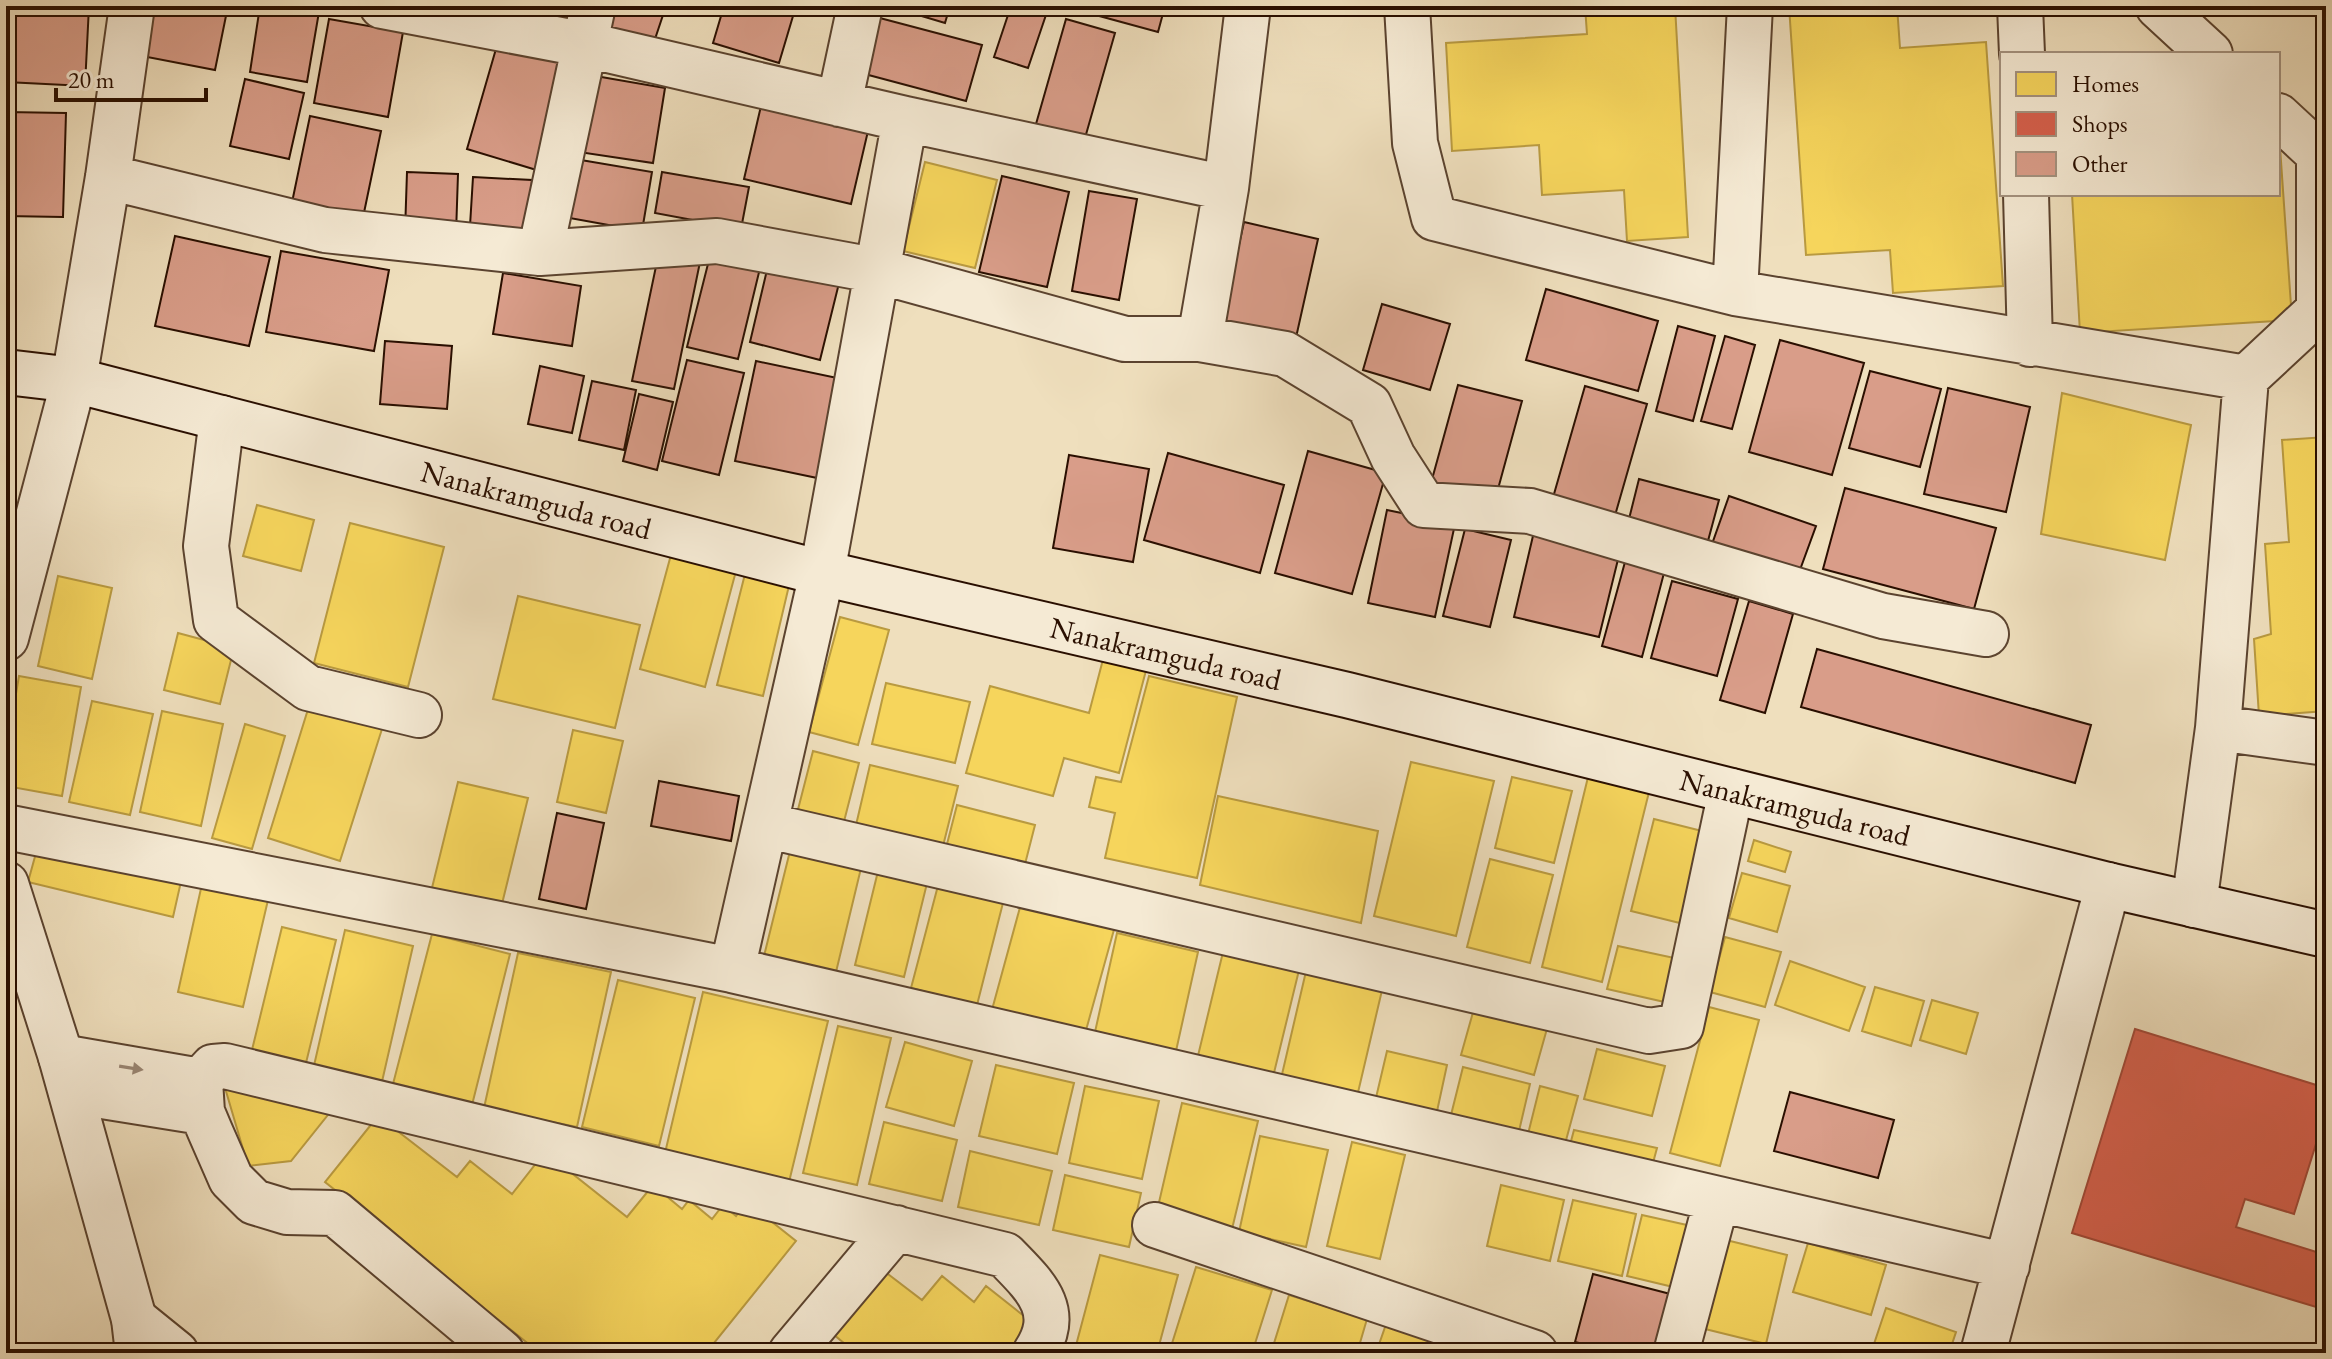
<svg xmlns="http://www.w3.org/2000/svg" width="2332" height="1359" viewBox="0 0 2332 1359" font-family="'EB Garamond',serif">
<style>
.homes{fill:#f6d55c;stroke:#b99a40;stroke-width:2}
.shops{fill:#d6604d;stroke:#a24836;stroke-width:2}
.building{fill:#d99d89;stroke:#2a0f00;stroke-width:2}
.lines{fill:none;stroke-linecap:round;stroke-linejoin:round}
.minor-casing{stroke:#5b432f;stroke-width:48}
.tertiary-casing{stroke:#5b432f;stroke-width:48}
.secondary-casing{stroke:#2a0f00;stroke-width:48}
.minor{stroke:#f5ead4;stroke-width:44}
.tertiary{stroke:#f5ead4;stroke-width:44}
.secondary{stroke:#f5ead4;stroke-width:44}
.oneway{fill:#9a8775}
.labels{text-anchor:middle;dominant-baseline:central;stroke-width:8;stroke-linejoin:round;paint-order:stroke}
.street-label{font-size:30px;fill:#2a0f00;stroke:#f5ead4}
</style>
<rect width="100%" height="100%" fill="#efdfbd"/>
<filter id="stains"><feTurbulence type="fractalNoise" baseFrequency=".0025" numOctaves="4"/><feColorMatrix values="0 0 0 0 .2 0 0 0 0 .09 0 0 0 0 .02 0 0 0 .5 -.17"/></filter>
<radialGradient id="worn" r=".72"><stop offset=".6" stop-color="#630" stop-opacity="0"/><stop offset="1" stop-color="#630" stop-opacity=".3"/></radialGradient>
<path class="homes" d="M 1585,6 L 1675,6 L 1688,237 L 1627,241 L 1624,190 L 1542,195 L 1539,145 L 1452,151 L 1446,43 L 1587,34 Z
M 1789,6 L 1897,6 L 1900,48 L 1986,42 L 2003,286 L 1893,293 L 1890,250 L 1806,255 Z
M 2278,118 L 2292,320 L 2080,333 L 2072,194 L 2278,194 Z
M 925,162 L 997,180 L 975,268 L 903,251 Z
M 2062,393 L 2191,425 L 2165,560 L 2041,534 Z
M 2326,437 L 2326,711 L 2259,716 L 2254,639 L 2271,634 L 2265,544 L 2289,542 L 2282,440 Z
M 257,505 L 314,520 L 301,571 L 243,556 Z
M 350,523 L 444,547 L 408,687 L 314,663 Z
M 675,540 L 740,556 L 705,687 L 640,669 Z
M 747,566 L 791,577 L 763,696 L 717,685 Z
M 58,576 L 112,588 L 92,679 L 38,666 Z
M 518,596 L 640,625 L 615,728 L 493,699 Z
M 840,617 L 889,630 L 858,745 L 809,732 Z
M 178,633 L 234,648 L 220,704 L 164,690 Z
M 1106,648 L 1149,659 L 1119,773 L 1064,758 L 1053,796 L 966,773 L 990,686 L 1089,713 Z
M 19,676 L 81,687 L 62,796 L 6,786 L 6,752 Z
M 1149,676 L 1237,697 L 1197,878 L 1105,858 L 1115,813 L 1089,807 L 1096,777 L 1121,782 Z
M 886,683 L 970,702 L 955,763 L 872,744 Z
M 92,701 L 153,714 L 130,815 L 69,802 Z
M 309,706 L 382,729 L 340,861 L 268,838 Z
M 162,711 L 223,724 L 201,826 L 140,812 Z
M 245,724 L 285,736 L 252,849 L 212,838 Z
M 573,730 L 623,741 L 606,813 L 557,802 Z
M 813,751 L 859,763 L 840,837 L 794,825 Z
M 1411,762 L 1494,781 L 1456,936 L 1374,916 Z
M 870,765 L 958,786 L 940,858 L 853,838 Z
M 1589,773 L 1650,788 L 1602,982 L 1542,967 Z
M 1512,777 L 1572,791 L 1554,863 L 1495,848 Z
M 458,782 L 528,798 L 500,912 L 430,896 Z
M 1218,796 L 1378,831 L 1361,923 L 1200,885 Z
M 957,805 L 1035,825 L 1024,868 L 946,848 Z
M 1654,819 L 1718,835 L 1696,927 L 1631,911 Z
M 1754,840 L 1791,852 L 1785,872 L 1748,861 Z
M 39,842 L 182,877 L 173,917 L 28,882 Z
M 791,847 L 862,864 L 836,972 L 764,956 Z
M 881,859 L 930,871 L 904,977 L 855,965 Z
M 1490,859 L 1553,875 L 1530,963 L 1467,947 Z
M 1742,873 L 1790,886 L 1777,932 L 1729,918 Z
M 940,878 L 1005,895 L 977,1005 L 911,988 Z
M 202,884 L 268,900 L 243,1007 L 178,992 Z
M 1022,900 L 1115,926 L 1083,1041 L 990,1017 Z
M 282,927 L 336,940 L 305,1067 L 251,1054 Z
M 345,930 L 413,946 L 381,1086 L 313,1070 Z
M 1117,933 L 1198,952 L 1174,1060 L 1093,1041 Z
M 432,934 L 510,954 L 472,1105 L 393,1084 Z
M 1725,937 L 1781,952 L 1765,1007 L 1710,992 Z
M 1618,946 L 1679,959 L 1669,1003 L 1607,989 Z
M 1224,948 L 1300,966 L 1272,1081 L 1196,1064 Z
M 518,953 L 611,972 L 577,1127 L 484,1108 Z
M 1790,961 L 1865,987 L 1849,1031 L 1775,1005 Z
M 1307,967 L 1383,986 L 1356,1101 L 1280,1083 Z
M 618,980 L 695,998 L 659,1146 L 582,1127 Z
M 1875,987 L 1924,1001 L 1911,1046 L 1862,1031 Z
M 703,992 L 828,1021 L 789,1182 L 665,1153 Z
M 1477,998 L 1550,1018 L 1534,1075 L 1461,1055 Z
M 1932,1000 L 1978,1013 L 1966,1054 L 1920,1040 Z
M 1709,1007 L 1759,1020 L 1720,1166 L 1670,1153 Z
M 838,1026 L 891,1038 L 857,1185 L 803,1173 Z
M 905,1042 L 972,1061 L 954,1126 L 886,1107 Z
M 1597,1049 L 1665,1066 L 1652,1116 L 1584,1099 Z
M 1387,1051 L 1447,1065 L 1436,1116 L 1375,1102 Z
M 996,1065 L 1074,1083 L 1057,1154 L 979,1136 Z
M 1463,1067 L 1530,1084 L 1519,1131 L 1451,1115 Z
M 223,1081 L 331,1111 L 291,1161 L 248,1166 Z
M 1085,1086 L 1159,1101 L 1142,1179 L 1069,1163 Z
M 1540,1086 L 1578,1096 L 1565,1144 L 1528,1134 Z
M 1182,1103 L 1258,1121 L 1232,1229 L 1157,1211 Z
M 378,1116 L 457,1177 L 470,1161 L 512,1194 L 545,1152 L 627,1217 L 653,1185 L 682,1209 L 689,1200 L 712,1219 L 723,1205 L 736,1216 L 747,1202 L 796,1241 L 706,1353 L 540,1353 L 325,1182 Z
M 884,1122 L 957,1140 L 942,1201 L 869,1184 Z
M 1574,1130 L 1657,1148 L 1650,1174 L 1567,1156 Z
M 1260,1136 L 1328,1150 L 1306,1247 L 1239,1232 Z
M 1352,1142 L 1405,1155 L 1380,1259 L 1327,1246 Z
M 970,1151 L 1052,1171 L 1039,1225 L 958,1207 Z
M 1065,1175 L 1141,1193 L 1129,1247 L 1053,1230 Z
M 1501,1185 L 1564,1200 L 1550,1261 L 1487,1246 Z
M 1573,1200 L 1636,1214 L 1622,1276 L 1558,1261 Z
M 1642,1215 L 1705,1229 L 1690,1291 L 1627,1276 Z
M 1726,1240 L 1787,1255 L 1766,1344 L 1705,1329 Z
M 1808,1243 L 1886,1265 L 1871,1315 L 1793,1292 Z
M 1100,1255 L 1178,1275 L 1157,1353 L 1074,1353 Z
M 1196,1267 L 1272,1290 L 1252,1353 L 1169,1353 Z
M 884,1271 L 922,1300 L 942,1276 L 974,1302 L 986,1286 L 1034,1324 L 1011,1353 L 856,1353 L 833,1334 Z
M 1289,1295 L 1367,1319 L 1357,1353 L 1271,1353 Z
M 1886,1308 L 1956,1332 L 1949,1353 L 1871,1353 Z
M 1391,1310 L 1522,1353 L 1376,1353 Z"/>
<path class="shops" d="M 2135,1029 L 2326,1088 L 2326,1112 L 2294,1214 L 2245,1199 L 2236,1227 L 2326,1255 L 2326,1310 L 2072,1233 Z"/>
<path class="building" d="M 6,6 L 89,6 L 85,86 L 6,82 Z
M 152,6 L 228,6 L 215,70 L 142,56 Z
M 260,6 L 320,6 L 307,82 L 250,72 Z
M 612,6 L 666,6 L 653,45 L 604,28 Z
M 724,6 L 796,6 L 779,63 L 713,43 Z
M 888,6 L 950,6 L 945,23 Z
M 1011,6 L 1049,6 L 1028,68 L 994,57 Z
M 1071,6 L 1165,6 L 1158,32 L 1070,8 Z
M 876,17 L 982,45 L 966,101 L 861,73 Z
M 329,19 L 403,32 L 388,117 L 314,103 Z
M 1066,19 L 1115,33 L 1085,138 L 1036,124 Z
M 500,35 L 576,58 L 543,172 L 467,149 Z
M 584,74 L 665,88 L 653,163 L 572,151 Z
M 245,79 L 304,93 L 289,159 L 230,146 Z
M 761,106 L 868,131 L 851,204 L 744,179 Z
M 6,112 L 66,113 L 63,217 L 6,216 Z
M 310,116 L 381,131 L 361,227 L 290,212 Z
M 575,159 L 652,172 L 642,231 L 564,217 Z
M 407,172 L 458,174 L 456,234 L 405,232 Z
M 662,172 L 749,187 L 741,229 L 655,213 Z
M 1002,176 L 1069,192 L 1047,287 L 979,272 Z
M 473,177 L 532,180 L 528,246 L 469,242 Z
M 1089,191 L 1137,199 L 1119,300 L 1072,291 Z
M 1244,222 L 1318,239 L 1295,342 L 1221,326 Z
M 175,236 L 270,257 L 249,346 L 155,326 Z
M 281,251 L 389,270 L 374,351 L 266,332 Z
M 659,252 L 700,262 L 674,389 L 632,381 Z
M 711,252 L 761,264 L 738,359 L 687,347 Z
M 771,253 L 842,271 L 820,360 L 750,342 Z
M 503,273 L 581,286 L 572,346 L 493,334 Z
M 1546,289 L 1658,321 L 1638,391 L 1526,360 Z
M 1382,304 L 1450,324 L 1430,390 L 1363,370 Z
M 1678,326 L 1715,336 L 1693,421 L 1656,411 Z
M 1725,336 L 1755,345 L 1732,429 L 1701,421 Z
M 1780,340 L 1864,363 L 1832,475 L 1749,452 Z
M 385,341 L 452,346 L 447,409 L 380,404 Z
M 687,360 L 744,373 L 719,475 L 662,461 Z
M 756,361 L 842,379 L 822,479 L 735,461 Z
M 540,366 L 584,376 L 572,433 L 528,424 Z
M 1870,371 L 1941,389 L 1920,467 L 1849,448 Z
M 592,381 L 636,390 L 624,450 L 579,440 Z
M 1458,385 L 1522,401 L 1495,500 L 1431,483 Z
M 1585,386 L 1647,404 L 1614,519 L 1552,501 Z
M 1948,388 L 2030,407 L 2006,512 L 1924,494 Z
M 639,394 L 673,402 L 657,470 L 623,461 Z
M 1308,451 L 1386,473 L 1352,594 L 1275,573 Z
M 1168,453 L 1284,485 L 1260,573 L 1144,540 Z
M 1069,455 L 1149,469 L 1133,562 L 1053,548 Z
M 1639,479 L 1719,500 L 1705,552 L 1626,531 Z
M 1845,488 L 1996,528 L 1974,609 L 1823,569 Z
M 1729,496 L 1816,526 L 1797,578 L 1711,547 Z
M 1387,510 L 1455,524 L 1435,617 L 1368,603 Z
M 1536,523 L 1622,543 L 1599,637 L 1514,617 Z
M 1465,529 L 1511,540 L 1490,627 L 1443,616 Z
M 1625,562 L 1664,573 L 1642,657 L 1602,646 Z
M 1672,581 L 1738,599 L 1717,676 L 1651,658 Z
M 1749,601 L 1793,614 L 1765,713 L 1720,700 Z
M 1817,649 L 2091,725 L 2075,783 L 1801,707 Z
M 659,781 L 739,796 L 731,841 L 651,826 Z
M 557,813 L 604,823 L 586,909 L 539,899 Z
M 1790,1092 L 1894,1120 L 1878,1178 L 1774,1151 Z
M 1593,1274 L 1682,1297 L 1668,1353 L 1619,1353 L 1575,1342 Z"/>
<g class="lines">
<g class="minor-casing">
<path id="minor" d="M 382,6 L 587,45 L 905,119 L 1226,188
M 1407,6 L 1415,143 L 1434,218 L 1735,293 L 2246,378 L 2218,728 L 2326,743
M 2020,6 L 2022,54
M 2158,6 L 2210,54
M 839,104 L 860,6
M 108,177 L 325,230 L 540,253 L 717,241 L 879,271 L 1125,339 L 1200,339 L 1285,354 L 1369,405 L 1393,457 L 1424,505 L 1530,511 L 1883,616 L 1986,634
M 2026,194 L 2030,344
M 540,253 L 593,6
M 1735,293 L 1750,6
M 1200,339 L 1226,188 L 1248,6
M 2246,378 L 2319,310 L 2319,154 L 2278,116
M 74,380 L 108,177 L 132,6
M 222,418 L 206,546 L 216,620 L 308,688 L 419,715
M 765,825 L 1649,1031 L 1681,1026 L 1731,791
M 6,827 L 732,970 L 2007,1266
M 2194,905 L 2218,728
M 732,970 L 822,573 L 905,119
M 61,1057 L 200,1081
M 71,1091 L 202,1112
M 1155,1225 L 1535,1353
M 134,1319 L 176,1353
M 502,1353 L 335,1213 L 287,1212 L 254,1202 L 231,1179 L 210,1131 L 202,1112 L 200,1081 L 213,1067 L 225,1066 L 1005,1255 C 1035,1286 1063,1310 1035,1353
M 791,1353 L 896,1228
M 1676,1353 L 1717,1199
M 1983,1353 L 2108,885"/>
</g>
<g class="tertiary-casing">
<path id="tertiary" d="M 6,638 L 74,380
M 6,884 L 61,1057 L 134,1319 L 138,1353"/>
</g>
<g class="secondary-casing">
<g id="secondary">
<path id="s1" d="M 6,372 L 74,380 L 822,573 L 1347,695 L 2108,885 L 2326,935"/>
</g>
</g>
<use href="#minor" class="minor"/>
<use href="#tertiary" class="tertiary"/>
<use href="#secondary" class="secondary"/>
</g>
<defs><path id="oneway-solid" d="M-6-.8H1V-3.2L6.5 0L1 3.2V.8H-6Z" transform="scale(2)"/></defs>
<use class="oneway" href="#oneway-solid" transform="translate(131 1068) rotate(9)"/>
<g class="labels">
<g class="street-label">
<text stroke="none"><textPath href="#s1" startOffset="546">Nanakramguda road</textPath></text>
<text stroke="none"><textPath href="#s1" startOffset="1194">Nanakramguda road</textPath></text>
<text stroke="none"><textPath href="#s1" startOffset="1842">Nanakramguda road</textPath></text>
</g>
</g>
<rect width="2332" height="1359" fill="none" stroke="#efdfbd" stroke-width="32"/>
<rect x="8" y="8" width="2316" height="1343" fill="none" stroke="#2a0f00" stroke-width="4"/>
<rect x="16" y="16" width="2300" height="1327" fill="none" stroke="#2a0f00" stroke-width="2"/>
<rect x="2000" y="52" width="280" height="144" fill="#f5ead4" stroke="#a4927f" stroke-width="2"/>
<rect x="2016" y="72" width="40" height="24" fill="#f6d55c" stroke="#a4927f" stroke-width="2"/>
<text x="2072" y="92" font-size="24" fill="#2a0f00">Homes</text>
<rect x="2016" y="112" width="40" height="24" fill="#d6604d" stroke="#a4927f" stroke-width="2"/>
<text x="2072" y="132" font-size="24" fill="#2a0f00">Shops</text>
<rect x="2016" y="152" width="40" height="24" fill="#d99d89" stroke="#a4927f" stroke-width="2"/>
<text x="2072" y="172" font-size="24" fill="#2a0f00">Other</text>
<path d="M56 88v12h150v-12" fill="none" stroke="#2a0f00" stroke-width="4"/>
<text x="68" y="88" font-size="24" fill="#2a0f00" stroke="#f5ead4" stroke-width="6" paint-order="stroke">20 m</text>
<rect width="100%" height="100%" filter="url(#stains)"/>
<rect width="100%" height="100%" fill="url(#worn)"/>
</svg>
